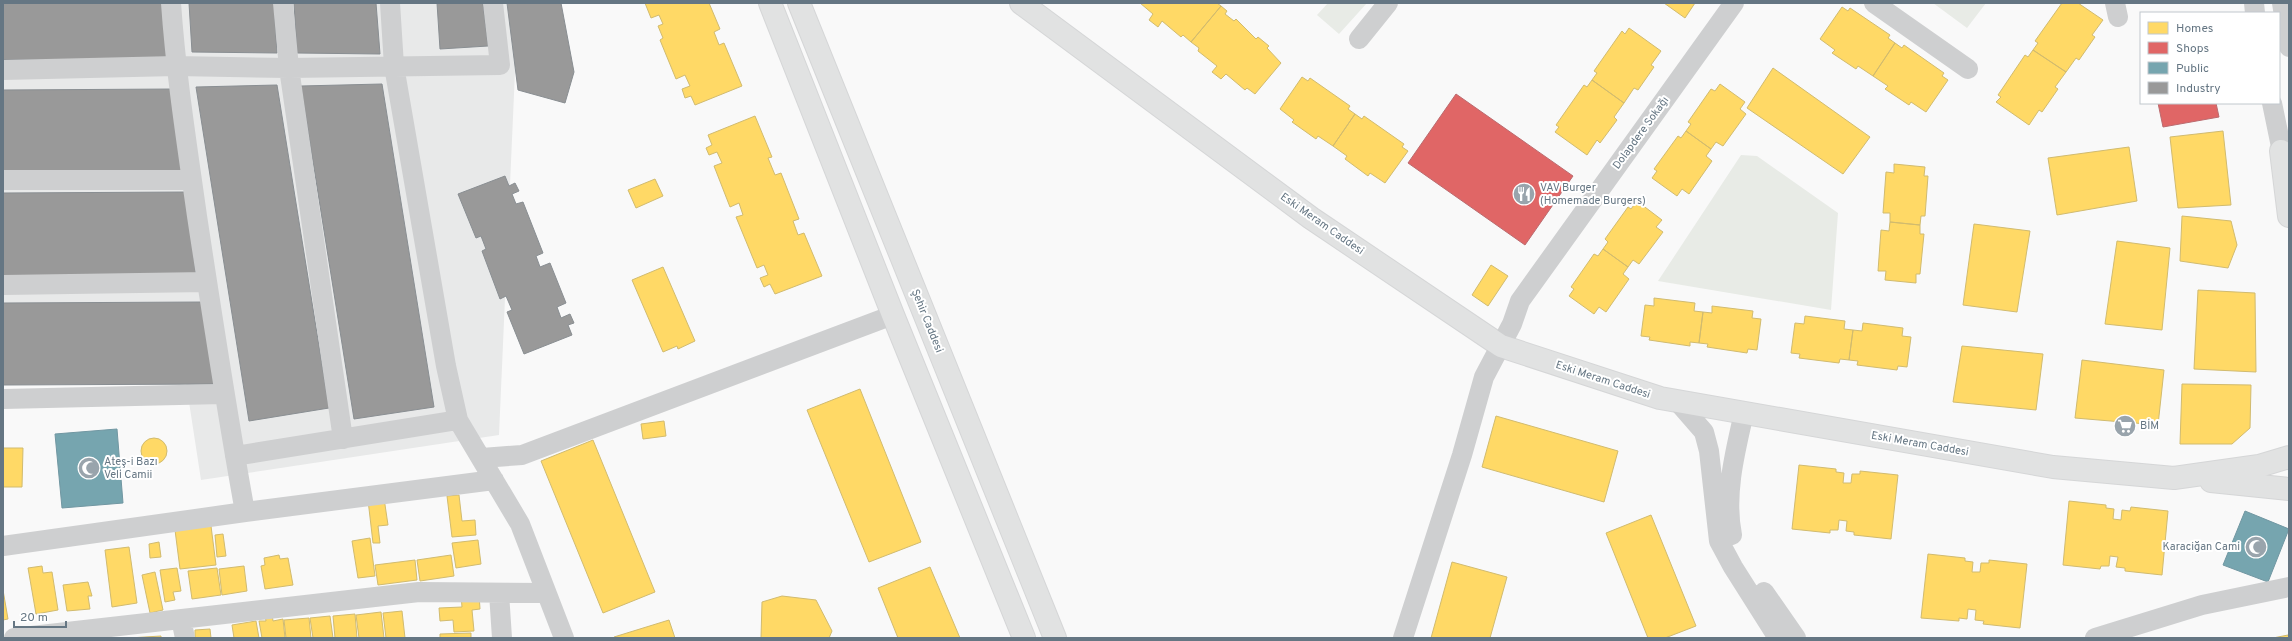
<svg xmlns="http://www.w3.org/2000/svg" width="2292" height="641" viewBox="0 0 2292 641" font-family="Overpass,sans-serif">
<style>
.built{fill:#e8e9e9}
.green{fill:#e8ebe6}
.homes{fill:#ffd966;stroke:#d1bb6f}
.shops{fill:#e06666;stroke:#bb6b6f}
.public{fill:#76a5af;stroke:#7197a2}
.industry{fill:#999;stroke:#898e92}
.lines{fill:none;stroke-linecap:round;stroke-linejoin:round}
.major-casing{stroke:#d5d6d7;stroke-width:24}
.minor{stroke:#cecfd0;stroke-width:20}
.major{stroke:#e1e2e2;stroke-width:22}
.labels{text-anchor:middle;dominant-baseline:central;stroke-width:4;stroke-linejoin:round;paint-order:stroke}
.street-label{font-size:11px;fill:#657683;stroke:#fff}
.poi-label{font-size:11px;fill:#657683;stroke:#fff;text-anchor:start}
</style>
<rect width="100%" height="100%" fill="#f9f9f9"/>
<path class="built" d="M 3,3 L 518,3 L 499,435 L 201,480 L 185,376 L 3,380 Z"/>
<path class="green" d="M 1328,3 L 1367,3 L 1339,34 L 1317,15 Z
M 1933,3 L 1986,3 L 1967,28 Z
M 1741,155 L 1757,156 L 1838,213 L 1831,310 L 1658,281 Z"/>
<path class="homes" d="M 645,3 L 709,3 L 720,29 L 714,32 L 719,45 L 724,43 L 742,86 L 695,105 L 691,96 L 685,98 L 682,89 L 690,86 L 685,75 L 676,79 L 660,40 L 663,38 L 658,26 L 663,24 L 659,15 L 651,18 Z
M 1140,3 L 1217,3 L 1221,6 L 1191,42 L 1183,35 L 1181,37 L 1162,21 L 1158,27 L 1149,20 L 1153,14 Z
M 1664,3 L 1695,3 L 1685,18 Z
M 2062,3 L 2078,3 L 2103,20 L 2092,35 L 2095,37 L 2079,60 L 2076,58 L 2066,72 L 2033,50 L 2038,43 L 2035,41 Z
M 1221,6 L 1227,11 L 1225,14 L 1234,21 L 1236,19 L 1256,39 L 1258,37 L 1269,46 L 1267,48 L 1281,63 L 1255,94 L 1247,88 L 1245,90 L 1226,74 L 1221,79 L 1212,72 L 1217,66 L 1198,51 L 1199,48 L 1191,42 Z
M 1842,7 L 1848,11 L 1850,8 L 1890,35 L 1888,38 L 1895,43 L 1873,76 L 1858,66 L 1856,69 L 1832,53 L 1835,50 L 1820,39 Z
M 1629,28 L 1661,51 L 1651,65 L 1654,67 L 1638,90 L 1634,88 L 1624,103 L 1592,80 L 1597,73 L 1594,71 L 1622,31 L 1625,34 Z
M 1895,43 L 1902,48 L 1904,45 L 1944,73 L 1942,76 L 1948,80 L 1926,112 L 1911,102 L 1909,105 L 1885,89 L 1888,86 L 1873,76 Z
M 2033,50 L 2066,72 L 2055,87 L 2058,89 L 2042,112 L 2039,110 L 2029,125 L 1996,102 L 2001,97 L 1998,95 L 2025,55 L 2028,57 Z
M 1773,68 L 1870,137 L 1843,174 L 1747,108 Z
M 1302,77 L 1308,81 L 1310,78 L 1350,106 L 1348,109 L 1355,114 L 1333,146 L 1318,136 L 1316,139 L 1292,122 L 1294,120 L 1280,109 Z
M 1592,80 L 1624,103 L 1614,117 L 1617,120 L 1600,143 L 1597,140 L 1587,155 L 1555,132 L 1559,127 L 1556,125 L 1584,85 L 1587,87 Z
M 1720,84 L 1745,102 L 1740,109 L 1746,114 L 1723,146 L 1716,142 L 1711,149 L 1686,131 L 1691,124 L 1688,122 L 1711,89 L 1715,91 Z
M 1355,114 L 1362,119 L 1364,116 L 1404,144 L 1402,147 L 1408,151 L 1385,183 L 1370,173 L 1368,176 L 1345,159 L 1347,156 L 1333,146 Z
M 755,116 L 772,157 L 768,158 L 775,175 L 781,173 L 799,219 L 793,221 L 798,235 L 804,233 L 822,276 L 775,294 L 770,284 L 764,287 L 760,278 L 768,275 L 764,265 L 757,268 L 736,217 L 743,215 L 739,203 L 730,207 L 714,166 L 722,163 L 717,152 L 709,155 L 706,148 L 712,145 L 708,135 Z
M 1686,131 L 1711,149 L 1706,156 L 1712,161 L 1689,194 L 1682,189 L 1677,196 L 1652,178 L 1657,171 L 1654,169 L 1678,136 L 1681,138 Z
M 2223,131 L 2231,205 L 2178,208 L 2170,137 Z
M 2129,147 L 2137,201 L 2057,215 L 2048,158 Z
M 1894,164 L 1925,167 L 1924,176 L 1928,176 L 1925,216 L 1921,216 L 1920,225 L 1890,222 L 1890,213 L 1883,213 L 1886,172 L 1894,173 Z
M 655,179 L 663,196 L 636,208 L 628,190 Z
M 1637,201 L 1662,220 L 1656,227 L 1663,232 L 1639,264 L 1633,260 L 1628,267 L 1603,249 L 1608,242 L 1605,239 L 1628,207 L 1631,209 Z
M 2182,216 L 2231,221 L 2237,245 L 2228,268 L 2180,261 Z
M 1890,222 L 1920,225 L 1920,234 L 1924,234 L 1920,274 L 1916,274 L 1916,283 L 1885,280 L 1886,271 L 1878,271 L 1881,230 L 1889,231 Z
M 1974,224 L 2030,231 L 2017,312 L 1963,305 Z
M 2117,241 L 2170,248 L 2162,330 L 2105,324 Z
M 1603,249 L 1628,267 L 1623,274 L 1629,279 L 1606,312 L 1599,307 L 1594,314 L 1569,296 L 1574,289 L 1571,287 L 1594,254 L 1598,256 Z
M 1491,265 L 1508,276 L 1488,306 L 1472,295 Z
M 663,267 L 695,341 L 678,349 L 677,346 L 663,352 L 632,280 Z
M 2198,290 L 2255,293 L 2256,372 L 2194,369 Z
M 1654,298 L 1695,303 L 1694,311 L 1703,312 L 1699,343 L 1690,342 L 1690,346 L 1649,340 L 1650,337 L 1641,336 L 1645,305 L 1654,306 Z
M 1712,306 L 1753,311 L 1752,318 L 1761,319 L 1757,350 L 1748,349 L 1747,353 L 1707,347 L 1708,344 L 1699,343 L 1703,312 L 1712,313 Z
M 1805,316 L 1845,321 L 1844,329 L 1853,330 L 1849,360 L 1840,359 L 1839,363 L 1799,358 L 1800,354 L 1791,353 L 1795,323 L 1804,324 Z
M 1863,323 L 1903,328 L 1902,336 L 1911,337 L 1907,367 L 1898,366 L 1897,370 L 1857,365 L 1858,361 L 1849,360 L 1853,330 L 1862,331 Z
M 1962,346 L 2043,354 L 2036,410 L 1953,402 Z
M 2082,360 L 2164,370 L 2158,425 L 2075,418 Z
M 2182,384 L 2251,385 L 2250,428 L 2232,444 L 2180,444 Z
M 860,389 L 921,542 L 869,562 L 807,410 Z
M 1496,416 L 1618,451 L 1604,502 L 1482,467 Z
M 664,421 L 666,436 L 643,439 L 641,424 Z
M141 451a13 13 0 1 1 26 0a13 13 0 1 1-26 0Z
M 593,440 L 655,592 L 603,613 L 541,461 Z
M 3,448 L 23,448 L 22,487 L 3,487 Z
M 1799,465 L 1836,469 L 1836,472 L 1844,473 L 1843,483 L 1851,483 L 1852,474 L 1860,474 L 1860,471 L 1898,475 L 1891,539 L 1854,535 L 1854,532 L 1846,531 L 1847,521 L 1839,520 L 1838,530 L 1830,530 L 1830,533 L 1792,529 Z
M 459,495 L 462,521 L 475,520 L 476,535 L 452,537 L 447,496 Z
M 384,498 L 388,525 L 378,526 L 380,543 L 373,543 L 368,500 Z
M 2069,501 L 2106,505 L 2106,508 L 2114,509 L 2113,519 L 2121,520 L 2122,510 L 2130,511 L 2131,507 L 2168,511 L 2162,575 L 2125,571 L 2125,568 L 2116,567 L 2118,557 L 2110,556 L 2109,566 L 2101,566 L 2100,569 L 2063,565 Z
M 1651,515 L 1696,626 L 1665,638 L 1648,638 L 1606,533 Z
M 211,526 L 216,565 L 180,569 L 175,530 Z
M 223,534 L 226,556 L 217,557 L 215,535 Z
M 370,538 L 375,576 L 358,578 L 352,541 Z
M 478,540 L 481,564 L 456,568 L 452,543 Z
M 159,542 L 161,557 L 150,558 L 149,544 Z
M 129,547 L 137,603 L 112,607 L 105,550 Z
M 1928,554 L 1965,558 L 1965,561 L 1973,562 L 1972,572 L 1980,572 L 1981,563 L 1989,563 L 1989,560 L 2027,564 L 2020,628 L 1983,624 L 1984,621 L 1975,620 L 1976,610 L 1968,609 L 1967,619 L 1959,618 L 1959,621 L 1921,618 Z
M 279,555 L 280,559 L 288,558 L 293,585 L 265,589 L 261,566 L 265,565 L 264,558 Z
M 451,555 L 454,576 L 420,581 L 417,560 Z
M 415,560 L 417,580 L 378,585 L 375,565 Z
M 1452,562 L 1507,577 L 1490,638 L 1431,638 Z
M 42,566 L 43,573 L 52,572 L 58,610 L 36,614 L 28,568 Z
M 244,566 L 247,591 L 222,595 L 219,569 Z
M 930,567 L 960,638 L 898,638 L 878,588 Z
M 177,568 L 181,591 L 173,592 L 175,600 L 165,602 L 160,570 Z
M 217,568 L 221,595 L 192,599 L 188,571 Z
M 155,572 L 163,610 L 150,613 L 142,575 Z
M 88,582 L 92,596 L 88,596 L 90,609 L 67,611 L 63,585 Z
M 3,590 L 8,619 L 3,620 Z
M 479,594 L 480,609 L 472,610 L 474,631 L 454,632 L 453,620 L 440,621 L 439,608 L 462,607 L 461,595 Z
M 782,596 L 816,600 L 832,631 L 829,638 L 761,638 L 762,602 Z
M 402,611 L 405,638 L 386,638 L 383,613 Z
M 381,612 L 384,638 L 359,638 L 356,615 Z
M 272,614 L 273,621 L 283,619 L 285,638 L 262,638 L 259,621 L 266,621 L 265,615 Z
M 355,614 L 357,638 L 335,638 L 333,616 Z
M 330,616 L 333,638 L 313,638 L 310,618 Z
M 309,618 L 311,638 L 286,638 L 284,620 Z
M 669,620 L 675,638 L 614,638 L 614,637 Z
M 256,621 L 259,638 L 234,638 L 232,625 Z
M 210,629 L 211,638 L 195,638 L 195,630 Z
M 471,633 L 471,638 L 440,638 L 440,634 Z
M 2288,635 L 2289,638 L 2273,638 Z
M 161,636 L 161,638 L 129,638 Z"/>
<path class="shops" d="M 1456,94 L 1573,176 L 1525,245 L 1408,163 Z
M 2158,103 L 2216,103 L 2219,117 L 2163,127 Z"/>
<path class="public" d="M 117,429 L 123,503 L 62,508 L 55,434 Z
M 2245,511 L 2289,529 L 2268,582 L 2223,565 Z"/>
<path class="industry" d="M 3,3 L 164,3 L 170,59 L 3,60 Z
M 189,3 L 274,3 L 277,53 L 192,52 Z
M 294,3 L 376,3 L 380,54 L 297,53 Z
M 437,3 L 483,3 L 488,46 L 440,49 Z
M 507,3 L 561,3 L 574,72 L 565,103 L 518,90 Z
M 382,84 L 434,407 L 354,419 L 301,86 Z
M 277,85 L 329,408 L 249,421 L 196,87 Z
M 173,89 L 183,173 L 3,174 L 3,90 Z
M 505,176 L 509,186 L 515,183 L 519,191 L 512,194 L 516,204 L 523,202 L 543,253 L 536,256 L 540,267 L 550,263 L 566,303 L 557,307 L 561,318 L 570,314 L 574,323 L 568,325 L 572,335 L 524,354 L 507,312 L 512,310 L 506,296 L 500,299 L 482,251 L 486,249 L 481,236 L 476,238 L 458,194 Z
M 186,192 L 196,275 L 3,276 L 3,193 Z
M 203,302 L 216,384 L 3,385 L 3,303 Z"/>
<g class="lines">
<g class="major-casing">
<path id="major" d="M 770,3 L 893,315 L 1024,638
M 799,3 L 1055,638
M 1021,3 L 1311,218 L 1501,346 L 1660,398 L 2053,467 L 2174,478 L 2259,466 L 2289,457
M 2281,151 L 2289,216
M 2211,481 L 2289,489"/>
</g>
<path class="minor" d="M 171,3 C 176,75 187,145 197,216 C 212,315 227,413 245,512
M 283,3 L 289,68 L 343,439
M 390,3 L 394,66 L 446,366 L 458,420 L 520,524 L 564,638
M 1874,3 L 1968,69
M 2115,3 L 2118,17
M 2254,3 L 2255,13
M 2282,3 L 2289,47
M 1359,39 L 1388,3
M 3,70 L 176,66 L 289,68 L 500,65 L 493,3
M 2272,103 L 2285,166
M 3,180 L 192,180
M 3,285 L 207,282
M 3,399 L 223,394
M 1677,401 L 1704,432 L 1709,451 L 1719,541 L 1733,567 L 1778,638
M 235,456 L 458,420
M 482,458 L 522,455 L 893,315
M 1732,535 C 1724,495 1735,452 1744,413
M 3,546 L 245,512 L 494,480
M 1764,592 L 1796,638
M 499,593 L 502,638
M 181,619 L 185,638
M 14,638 L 419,592 L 546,593
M 1403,638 L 1462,455 L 1484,377 L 1512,324 L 1520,301 L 1734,3
M 2095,638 L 2202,605 L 2289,587"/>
<use href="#major" class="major"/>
</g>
<defs>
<g id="restaurant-disc" transform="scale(1.15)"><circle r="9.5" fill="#99a4ac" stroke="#fff"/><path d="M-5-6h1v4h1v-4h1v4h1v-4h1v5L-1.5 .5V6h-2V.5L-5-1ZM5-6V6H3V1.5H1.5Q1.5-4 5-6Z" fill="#fff"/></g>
<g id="supermarket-disc" transform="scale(1.15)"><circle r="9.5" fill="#99a4ac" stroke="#fff"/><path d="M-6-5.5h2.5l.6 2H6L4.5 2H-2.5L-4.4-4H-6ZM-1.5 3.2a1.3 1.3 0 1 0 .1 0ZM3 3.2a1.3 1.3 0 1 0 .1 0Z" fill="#fff"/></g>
<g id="mosque-disc" transform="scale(1.15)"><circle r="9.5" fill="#99a4ac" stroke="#fff"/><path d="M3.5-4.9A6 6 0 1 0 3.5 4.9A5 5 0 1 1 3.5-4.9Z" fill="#fff"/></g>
</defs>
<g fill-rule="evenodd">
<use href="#restaurant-disc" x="1524" y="194"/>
<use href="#supermarket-disc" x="2125" y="426"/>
<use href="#mosque-disc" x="89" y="468"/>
<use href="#mosque-disc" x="2256" y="547"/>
</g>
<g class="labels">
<g class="street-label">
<text transform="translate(1641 133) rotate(-54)">Dolapdere Sokağı</text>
<text transform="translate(1322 224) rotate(35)">Eski Meram Caddesi</text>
<text transform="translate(927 321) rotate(68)">Şehir Caddesi</text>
<text transform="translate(1603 380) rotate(18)">Eski Meram Caddesi</text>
<text transform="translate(1920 444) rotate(10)">Eski Meram Caddesi</text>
</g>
<g class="poi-label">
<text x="1540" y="188">VAV Burger<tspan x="1540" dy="13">(Homemade Burgers)</tspan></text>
<text x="2140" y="426">BİM</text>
<text x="104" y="462">Ateş-i Bazı<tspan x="104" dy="13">Veli Camii</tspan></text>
<text x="2240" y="547" text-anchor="end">Karaciğan Cami</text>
</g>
</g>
<rect width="2292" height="641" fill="none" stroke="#657683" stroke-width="8"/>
<rect x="2140" y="12" width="140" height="92" fill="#ffffff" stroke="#c1c8cd"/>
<rect x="2148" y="22" width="20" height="12" fill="#ffd966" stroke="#c1c8cd"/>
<text x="2176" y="32" font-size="12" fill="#657683">Homes</text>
<rect x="2148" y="42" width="20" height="12" fill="#e06666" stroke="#c1c8cd"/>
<text x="2176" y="52" font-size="12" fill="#657683">Shops</text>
<rect x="2148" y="62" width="20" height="12" fill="#76a5af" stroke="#c1c8cd"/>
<text x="2176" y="72" font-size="12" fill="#657683">Public</text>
<rect x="2148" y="82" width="20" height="12" fill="#999999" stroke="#c1c8cd"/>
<text x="2176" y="92" font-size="12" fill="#657683">Industry</text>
<path d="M14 621v6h52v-6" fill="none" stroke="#657683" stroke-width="2"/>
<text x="20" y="621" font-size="12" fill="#657683" stroke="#ffffff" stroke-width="3" paint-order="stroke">20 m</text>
</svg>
